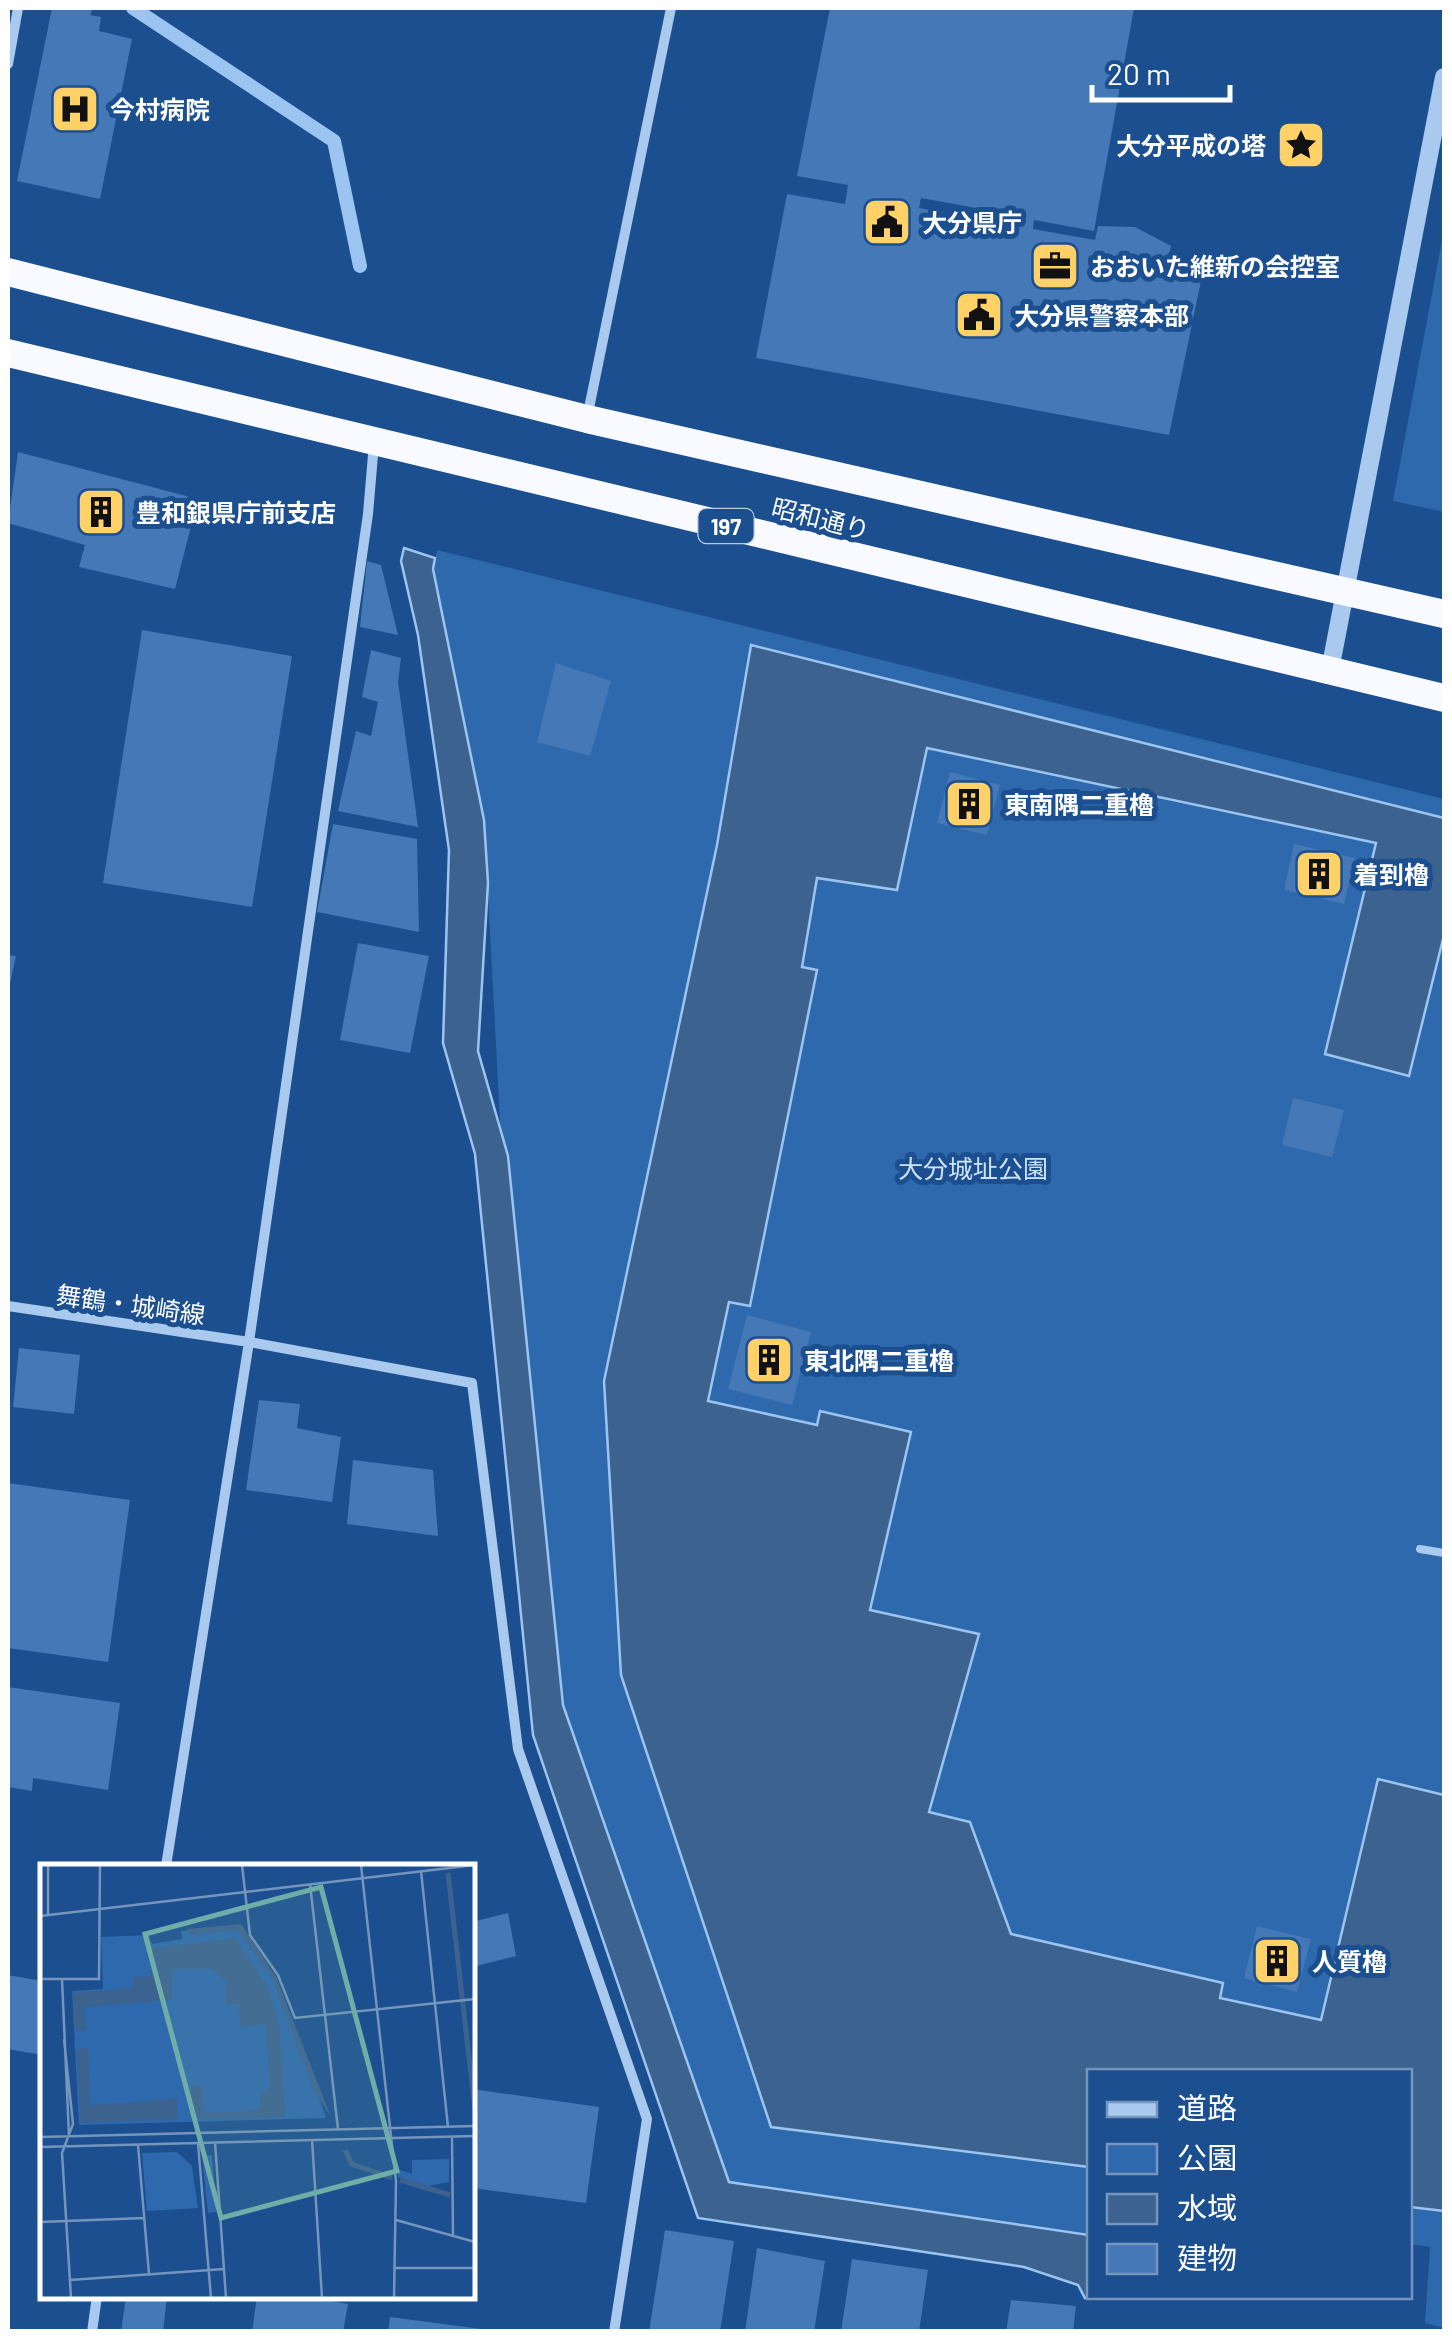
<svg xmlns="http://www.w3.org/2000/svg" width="1452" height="2339" viewBox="0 0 1452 2339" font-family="Barlow,'Noto Sans JP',sans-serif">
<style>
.green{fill:#2e69ad}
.water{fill:#3c6290;stroke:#9cc4f0;stroke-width:2.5}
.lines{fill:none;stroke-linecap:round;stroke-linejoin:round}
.stream{stroke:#9cc4f0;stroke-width:14}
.building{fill:#4478b7;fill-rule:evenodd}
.service{stroke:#a9c9ee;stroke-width:8}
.minor{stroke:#a9c9ee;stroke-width:10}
.tertiary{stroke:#a9c9ee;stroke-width:18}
.trunk{stroke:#f8faff;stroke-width:28}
.labels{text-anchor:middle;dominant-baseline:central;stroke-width:10;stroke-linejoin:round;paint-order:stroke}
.shield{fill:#1b4f8f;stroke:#bbcadd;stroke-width:2.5}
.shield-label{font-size:22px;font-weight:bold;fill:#fff}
.poi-label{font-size:25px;font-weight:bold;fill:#fff;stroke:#1b4f8f;text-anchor:start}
.street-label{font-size:25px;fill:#fff;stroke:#1b4f8f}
.park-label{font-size:25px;fill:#cfe3fa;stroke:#1b4f8f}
.inset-river{fill:none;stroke:#3c6290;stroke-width:5}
.inset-road{fill:none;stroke:#7695bc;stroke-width:2.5}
.view{fill:#6fada8;fill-opacity:0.15;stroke:#6fada8;stroke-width:5}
.inset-edge{fill:none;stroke:#fff;stroke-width:5}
</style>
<rect width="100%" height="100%" fill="#1b4f8f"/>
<path class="green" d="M 1444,230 L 1444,512 L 1393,501 Z
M 437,550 L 1444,799 L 1444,2328 L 1425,2323 L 1430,2247 L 1410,2244 L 1410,2072 L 1090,2072 L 1089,2277 L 708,2206 L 532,1721 L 484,820 L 433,569 Z"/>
<path class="water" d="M 404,548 L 435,558 L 433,569 L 484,820 L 488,883 L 478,1051 L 508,1156 L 563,1705 L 729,2182 L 1089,2235 L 1091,2297 L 1085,2298 L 1078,2285 L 1024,2267 L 698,2218 L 533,1735 L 475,1154 L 443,1043 L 449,850 L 418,635 L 401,561 Z
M 751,645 L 1444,818 L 1444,935 L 1409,1076 L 1325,1054 L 1376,843 L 927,748 L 897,890 L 817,878 L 802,967 L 817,970 L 750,1306 L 729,1302 L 708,1401 L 817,1425 L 820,1411 L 911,1432 L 870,1610 L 979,1634 L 929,1812 L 970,1822 L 1011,1934 L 1223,1983 L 1220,1998 L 1321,2020 L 1378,1779 L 1444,1795 L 1444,2211 L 1410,2207 L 1410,2072 L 1090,2072 L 1089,2167 L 771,2127 L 621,1675 L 604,1381 L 717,845 Z"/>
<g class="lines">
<path class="stream" d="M 133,8 L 334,141 L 360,266"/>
</g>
<path class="building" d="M 52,8 L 93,8 L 90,15 L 101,17 L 99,31 L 132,39 L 100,199 L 17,181 Z
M 830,8 L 1134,8 L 1094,231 L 1034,220 L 1033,229 L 1095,240 L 1098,226 L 1135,227 L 1171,246 L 1167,263 L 1203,271 L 1169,435 L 756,358 L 787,194 L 845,204 L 848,185 L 797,176 ZM 921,198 L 1009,214 L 1007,225 L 919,208 Z
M 18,452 L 198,499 L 175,589 L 79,567 L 85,545 L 8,523 Z
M 367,561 L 381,565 L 398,635 L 360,627 Z
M 142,630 L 292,656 L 252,907 L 103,883 Z
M 371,650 L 401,658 L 398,682 L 418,827 L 338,811 L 356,731 L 371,736 L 378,702 L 362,697 Z
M 556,663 L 611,681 L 590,756 L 537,742 Z
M 950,772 L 1000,785 L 987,835 L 937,823 Z
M 333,824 L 417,839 L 419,932 L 317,912 Z
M 1294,844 L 1355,858 L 1344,904 L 1284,890 Z
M 358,943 L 429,956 L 410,1053 L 340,1040 Z
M 8,955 L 16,956 L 9,988 L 8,988 Z
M 1293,1098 L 1344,1110 L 1332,1157 L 1282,1145 Z
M 747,1315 L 811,1332 L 792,1405 L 728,1389 Z
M 19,1348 L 80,1355 L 74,1414 L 13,1407 Z
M 259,1400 L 300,1404 L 297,1428 L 341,1437 L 332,1502 L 246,1490 Z
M 353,1460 L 433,1470 L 438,1536 L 347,1524 Z
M 8,1483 L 130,1500 L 108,1662 L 8,1648 Z
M 8,1687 L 120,1703 L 108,1790 L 33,1778 L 32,1791 L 8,1787 Z
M 508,1913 L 516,1956 L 472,1967 L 472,1922 Z
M 1257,1926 L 1311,1939 L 1297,1992 L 1244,1978 Z
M 8,1975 L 42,1981 L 42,2055 L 8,2049 Z
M 472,2089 L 599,2107 L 586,2203 L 472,2188 Z
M 665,2230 L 734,2241 L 720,2332 L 649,2332 Z
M 757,2248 L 825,2261 L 814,2332 L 745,2332 Z
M 852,2259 L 928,2270 L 919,2332 L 841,2332 Z
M 126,2296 L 167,2296 L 163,2332 L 121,2332 Z
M 257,2296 L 302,2296 L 348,2304 L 343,2332 L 252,2332 Z
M 1011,2300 L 1076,2306 L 1073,2332 L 1006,2332 Z
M 390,2317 L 481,2329 L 481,2332 L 388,2332 Z"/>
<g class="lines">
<path class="service" d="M 1420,1549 L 1444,1553"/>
<path class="minor" d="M 8,64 L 18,8
M 587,418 L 671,8
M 8,1306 L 249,1342 L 472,1383 L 518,1749 L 647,2119 L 614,2332
M 166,1866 L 249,1342 L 368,514 L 374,443
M 92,2332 L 97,2296"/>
<path class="tertiary" d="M 1330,670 L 1444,77"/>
<path class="trunk" d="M 8,272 L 587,419 L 1444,614
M 8,353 L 1444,698"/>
</g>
<defs>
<g id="hospital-square" transform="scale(2.5)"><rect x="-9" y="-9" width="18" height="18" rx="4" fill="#ffd166" stroke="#1b4f8f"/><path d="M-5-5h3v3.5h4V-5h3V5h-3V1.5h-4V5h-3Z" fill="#111"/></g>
<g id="sight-square" transform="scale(2.5)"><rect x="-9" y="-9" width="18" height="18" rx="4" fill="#ffd166" stroke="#1b4f8f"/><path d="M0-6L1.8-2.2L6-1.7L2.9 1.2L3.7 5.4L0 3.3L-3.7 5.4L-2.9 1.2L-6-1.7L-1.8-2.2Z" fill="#111"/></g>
<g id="civic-square" transform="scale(2.5)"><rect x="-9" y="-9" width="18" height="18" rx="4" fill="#ffd166" stroke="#1b4f8f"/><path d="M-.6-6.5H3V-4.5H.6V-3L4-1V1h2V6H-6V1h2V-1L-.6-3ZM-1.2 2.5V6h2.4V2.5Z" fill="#111"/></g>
<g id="office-square" transform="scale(2.5)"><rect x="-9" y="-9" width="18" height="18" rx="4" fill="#ffd166" stroke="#1b4f8f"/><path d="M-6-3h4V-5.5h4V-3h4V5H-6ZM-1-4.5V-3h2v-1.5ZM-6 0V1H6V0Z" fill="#111"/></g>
<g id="building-square" transform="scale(2.5)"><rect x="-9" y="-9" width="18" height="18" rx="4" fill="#ffd166" stroke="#1b4f8f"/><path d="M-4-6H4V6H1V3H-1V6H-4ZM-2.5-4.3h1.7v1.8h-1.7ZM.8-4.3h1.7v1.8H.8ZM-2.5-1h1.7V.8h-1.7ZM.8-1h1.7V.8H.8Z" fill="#111"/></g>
</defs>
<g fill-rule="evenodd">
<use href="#hospital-square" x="75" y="109"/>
<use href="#sight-square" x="1301" y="145"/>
<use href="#civic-square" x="887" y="222"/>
<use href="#office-square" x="1055" y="266"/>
<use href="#civic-square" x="979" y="315"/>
<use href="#building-square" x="101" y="512"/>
<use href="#building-square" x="969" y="804"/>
<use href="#building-square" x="1319" y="874"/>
<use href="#building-square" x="769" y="1360"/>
<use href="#building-square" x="1277" y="1961"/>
</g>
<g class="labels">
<rect class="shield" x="698.5" y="509" width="55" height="34" rx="8"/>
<g class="shield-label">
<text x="726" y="526">197</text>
</g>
<g class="poi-label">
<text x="110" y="109">今村病院</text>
<text x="1266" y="145" text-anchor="end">大分平成の塔</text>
<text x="922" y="222">大分県庁</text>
<text x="1090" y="266">おおいた維新の会控室</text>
<text x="1014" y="315">大分県警察本部</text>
<text x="136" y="512">豊和銀県庁前支店</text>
<text x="1004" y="804">東南隅二重櫓</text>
<text x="1354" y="874">着到櫓</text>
<text x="804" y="1360">東北隅二重櫓</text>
<text x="1312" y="1961">人質櫓</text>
</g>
<g class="street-label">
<text transform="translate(821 518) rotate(14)">昭和通り</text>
<text transform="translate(131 1304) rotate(8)">舞鶴・城崎線</text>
</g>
<g class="park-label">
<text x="973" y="1168">大分城址公園</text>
</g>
</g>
<g transform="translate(40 1864)">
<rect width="435" height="435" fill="#1b4f8f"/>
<path d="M 200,62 L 237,115 L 286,254 L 39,261 L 32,127 L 63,125 L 61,73 L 109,71 L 112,80 L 142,75 L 141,67 ZM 137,288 L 152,302 L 158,344 L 107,347 L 102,289 ZM 172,291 L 176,348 L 168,349 L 162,292 ZM 409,295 L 409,318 L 388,322 L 358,313 L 358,305 L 372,310 L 372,296 Z" fill="#2e69ad"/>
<path d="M 201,60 L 236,113 L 291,253 L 272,223 L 234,118 L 198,66 L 151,71 L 147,65 ZM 195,74 L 228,124 L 239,159 L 245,253 L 152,254 L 151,222 L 162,222 L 164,249 L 220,246 L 220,228 L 230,226 L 226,160 L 200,163 L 199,140 L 186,140 L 186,117 L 172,105 L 132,105 L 132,136 L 44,143 L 46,166 L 34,166 L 33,129 L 93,124 L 93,113 L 111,112 L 110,85 ZM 48,184 L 50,241 L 137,235 L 137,255 L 41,259 L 36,185 Z" fill="#3c6290"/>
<path class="inset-river" d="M 408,9 L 435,246M 305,286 L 312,300 L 352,314M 360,316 L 410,331"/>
<path class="inset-road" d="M 8,1 L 8,50M 202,1 L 210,71 L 238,111 L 255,154 L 435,135M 321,1 L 356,317 L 354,434M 381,7 L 408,263M 270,20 L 298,265M 0,52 L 435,1M 0,115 L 59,115 L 60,1M 22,115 L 29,272M 24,175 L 33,260 L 22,289 L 31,434M 0,273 L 435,262M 412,273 L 413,371M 272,275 L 282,434M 175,278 L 186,434M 158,279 L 171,434M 98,281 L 109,410M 0,283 L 435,272M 356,356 L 435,378M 0,358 L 104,354M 355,404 L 435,404M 30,416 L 184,405"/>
<path class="view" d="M 281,23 L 357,307 L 181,354 L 105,70 Z"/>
<rect width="435" height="435" class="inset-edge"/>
</g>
<rect width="1452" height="2339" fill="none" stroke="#ffffff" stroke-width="20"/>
<rect x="1087" y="2069" width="325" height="230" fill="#1b4f8f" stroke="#7695bc" stroke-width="2.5"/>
<rect x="1107" y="2102" width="50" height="15" fill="#a9c9ee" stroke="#7695bc" stroke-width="2.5"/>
<text x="1177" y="2119" font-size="30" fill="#ffffff">道路</text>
<rect x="1107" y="2144" width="50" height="30" fill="#2e69ad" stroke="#7695bc" stroke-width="2.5"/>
<text x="1177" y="2169" font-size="30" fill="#ffffff">公園</text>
<rect x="1107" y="2194" width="50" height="30" fill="#3c6290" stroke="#7695bc" stroke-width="2.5"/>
<text x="1177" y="2219" font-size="30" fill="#ffffff">水域</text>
<rect x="1107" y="2244" width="50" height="30" fill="#4478b7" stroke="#7695bc" stroke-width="2.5"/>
<text x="1177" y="2269" font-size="30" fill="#ffffff">建物</text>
<path d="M1092 85v15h138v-15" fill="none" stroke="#ffffff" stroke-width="5"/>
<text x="1107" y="85" font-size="30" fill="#ffffff" stroke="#1b4f8f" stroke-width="8" paint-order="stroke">20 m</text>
</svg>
